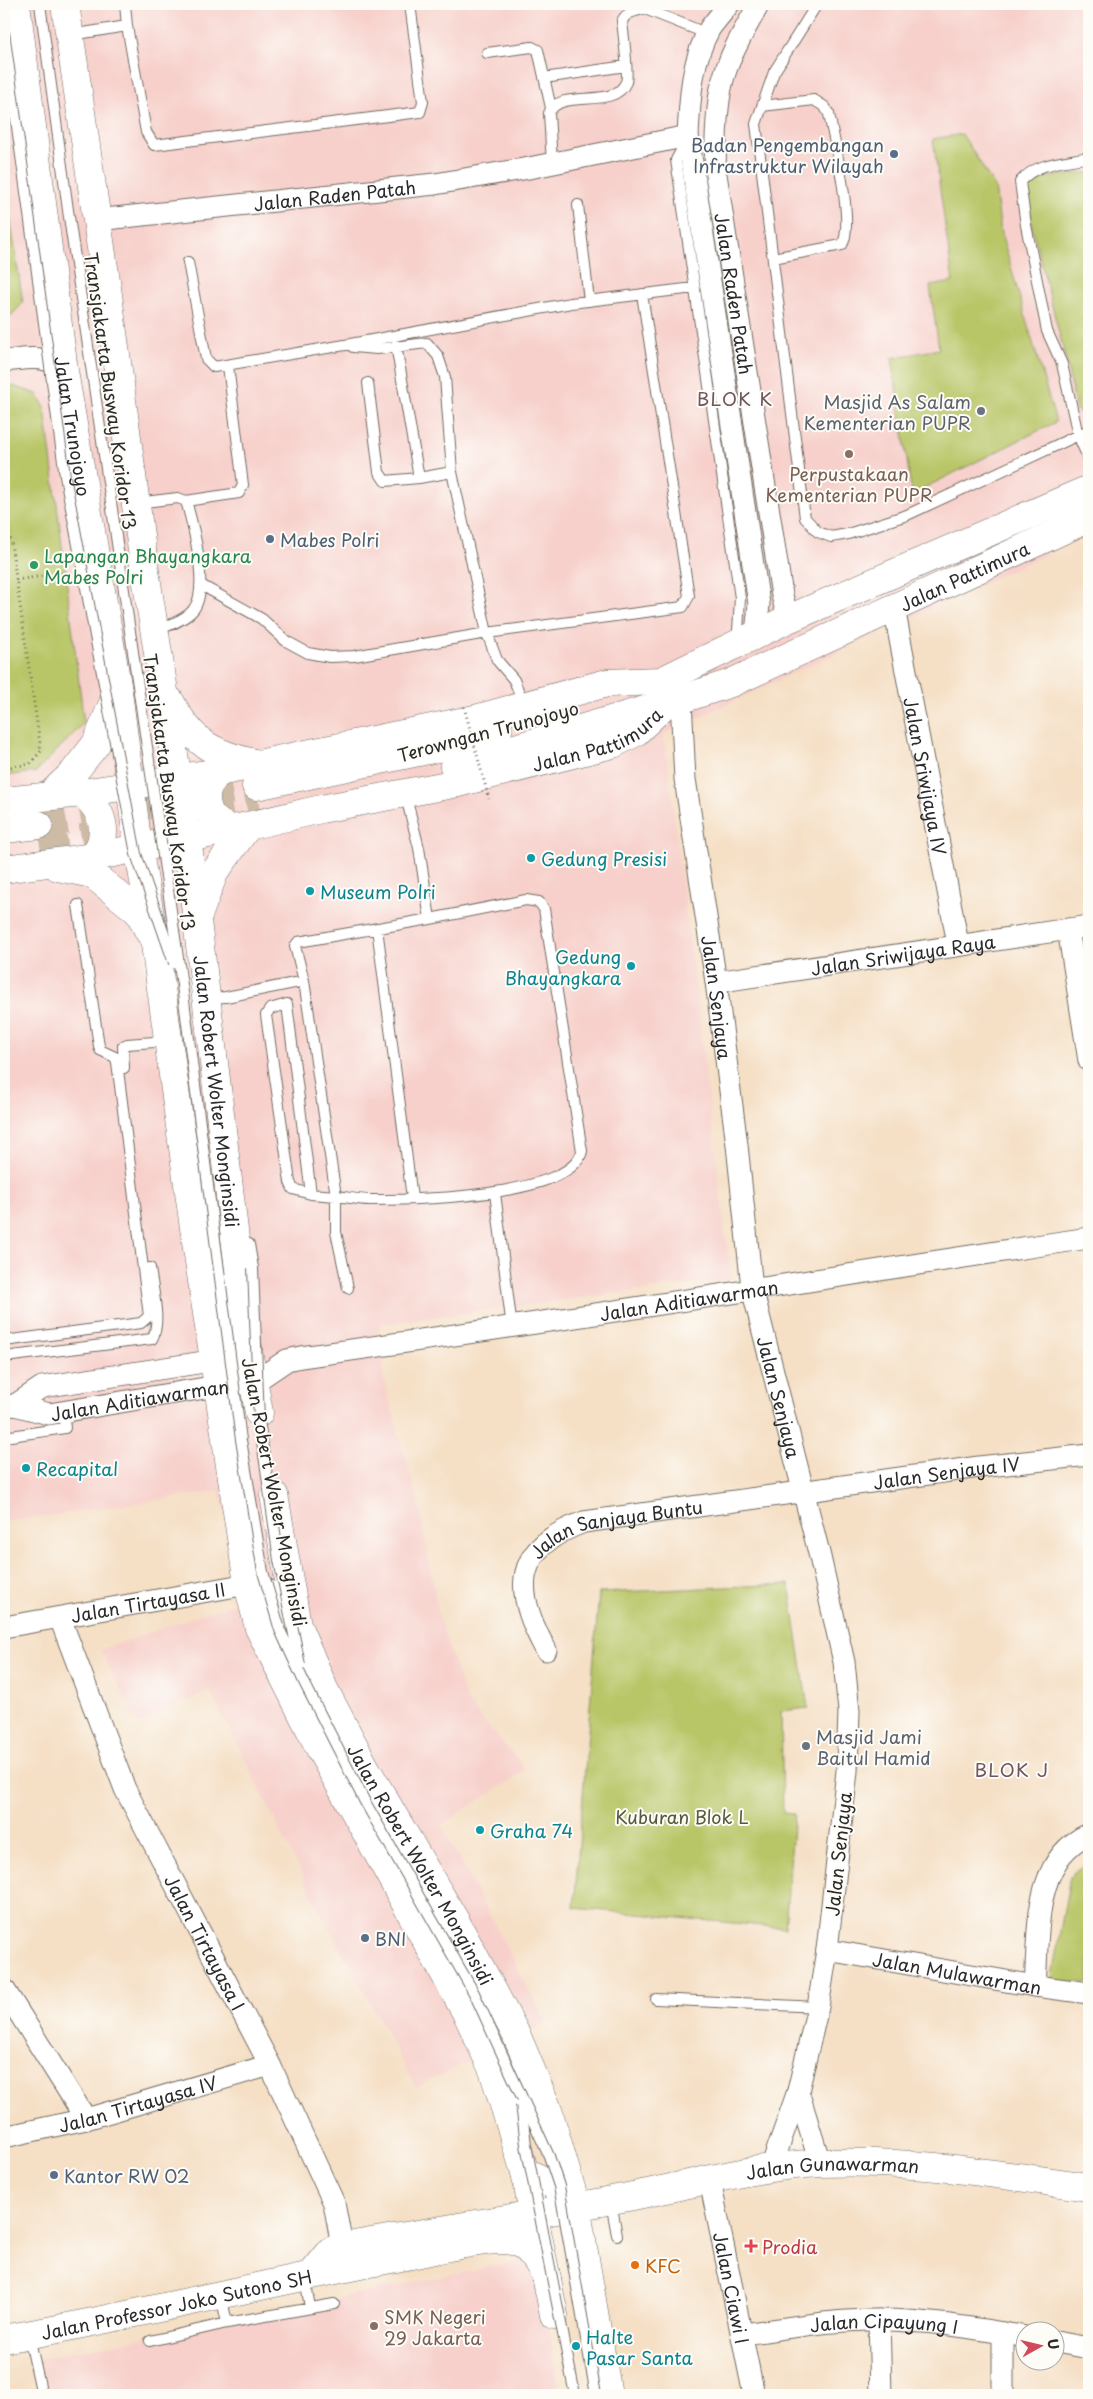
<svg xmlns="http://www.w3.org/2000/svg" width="1093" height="2399" viewBox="0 0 1093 2399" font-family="'Playpen Sans',sans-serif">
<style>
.built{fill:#f7d0cb}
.green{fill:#b9c668;stroke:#72784a}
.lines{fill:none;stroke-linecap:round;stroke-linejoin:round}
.primary-tunnel{stroke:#cdbba6;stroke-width:28;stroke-dasharray:28 14;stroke-linecap:butt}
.lane-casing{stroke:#726a61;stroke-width:12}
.street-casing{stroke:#726a61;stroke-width:23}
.secondary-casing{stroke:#726a61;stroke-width:29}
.primary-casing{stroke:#726a61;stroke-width:29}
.path{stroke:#726a61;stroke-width:3;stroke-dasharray:1 4;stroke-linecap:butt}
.lane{stroke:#fff;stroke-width:10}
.street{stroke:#fff;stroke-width:21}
.secondary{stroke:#fff;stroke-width:28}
.primary{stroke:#fff;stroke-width:28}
.lane-bridge-casing{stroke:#726a61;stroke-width:12;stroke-linecap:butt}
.path-bridge{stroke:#726a61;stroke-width:3;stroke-dasharray:1 4;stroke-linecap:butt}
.lane-bridge{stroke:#fff;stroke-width:10}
.service-dot{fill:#5c6f8a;stroke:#fdfcf7;stroke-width:2}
.worship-dot{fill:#6b7280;stroke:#fdfcf7;stroke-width:2}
.education-dot{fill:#8d6e63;stroke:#fdfcf7;stroke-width:2}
.leisure-dot{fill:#2e9e5b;stroke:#fdfcf7;stroke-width:2}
.culture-dot{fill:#0f9aa8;stroke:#fdfcf7;stroke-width:2}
.health-dot{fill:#e0444e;stroke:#fdfcf7;stroke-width:2}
.food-dot{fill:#e8710a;stroke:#fdfcf7;stroke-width:2}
.labels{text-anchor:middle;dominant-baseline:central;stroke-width:4;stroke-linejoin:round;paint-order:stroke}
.service-label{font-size:18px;fill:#4e5e75;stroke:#fdfcf7;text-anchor:start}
.street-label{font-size:18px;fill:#2b2b2b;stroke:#fdfcf7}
.worship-label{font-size:18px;fill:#5b616d;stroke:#fdfcf7;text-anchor:end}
.education-label{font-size:18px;fill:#785e54;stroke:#fdfcf7}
.leisure-label{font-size:18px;fill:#27864d;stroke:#fdfcf7;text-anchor:start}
.culture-label{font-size:18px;fill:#0d838f;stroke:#fdfcf7;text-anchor:start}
.park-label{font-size:18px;fill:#565a3d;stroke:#fdfcf7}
.health-label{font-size:18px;fill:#be3a42;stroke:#fdfcf7;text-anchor:start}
.food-label{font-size:18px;fill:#c56008;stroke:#fdfcf7;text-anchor:start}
.neighbourhood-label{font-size:19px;letter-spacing:1px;fill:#715560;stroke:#fdfcf7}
</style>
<rect width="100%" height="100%" fill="#fdfcf7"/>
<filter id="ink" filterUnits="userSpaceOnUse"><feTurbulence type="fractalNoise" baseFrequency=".02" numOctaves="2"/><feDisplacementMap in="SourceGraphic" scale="10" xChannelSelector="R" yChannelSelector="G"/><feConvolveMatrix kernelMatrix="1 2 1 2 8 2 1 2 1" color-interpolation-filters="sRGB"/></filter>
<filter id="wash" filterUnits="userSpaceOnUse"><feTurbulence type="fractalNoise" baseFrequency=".0096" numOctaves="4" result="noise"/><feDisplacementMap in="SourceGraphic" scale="20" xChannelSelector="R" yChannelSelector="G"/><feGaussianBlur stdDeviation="1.12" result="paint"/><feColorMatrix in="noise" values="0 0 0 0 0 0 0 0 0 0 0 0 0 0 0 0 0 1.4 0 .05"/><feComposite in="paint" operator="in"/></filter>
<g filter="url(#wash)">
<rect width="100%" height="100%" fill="#f5dfc5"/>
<path class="built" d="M 4,4 L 1089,4 L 1089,534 L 664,734 L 731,1279 L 379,1324 L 384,1381 L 418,1502 L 440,1622 L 466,1700 L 526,1770 L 441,1825 L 547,2023 L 416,2087 L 318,1907 L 210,1689 L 139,1724 L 100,1650 L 247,1599 L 219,1491 L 4,1522 Z
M 539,2257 L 559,2395 L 47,2395 L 39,2359 Z"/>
<path class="green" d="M 962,134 L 995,187 L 1001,233 L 1056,422 L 912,494 L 892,358 L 939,349 L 930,286 L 953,282 L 933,139 Z
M 1089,172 L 1089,418 L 1076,410 L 1066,360 L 1025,200 L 1027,185 L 1039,178 Z
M 4,177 L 23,303 L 4,323 Z
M 13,386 L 37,394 L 45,408 L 84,723 L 36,772 L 4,776 L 4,387 Z
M 1089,952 L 1089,1000 L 1083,953 Z
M 789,1584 L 808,1708 L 781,1711 L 783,1813 L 794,1814 L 785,1928 L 574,1908 L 599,1593 Z
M 1089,1860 L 1089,1983 L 1051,1981 L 1070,1877 Z"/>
</g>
<g filter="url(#ink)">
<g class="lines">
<path class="primary-tunnel" d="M 39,825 L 256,786
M 40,846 L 259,805"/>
<g class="lane-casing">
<path id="lane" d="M 817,4 L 774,72 L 756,124 L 805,518 L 818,532 L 831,537 L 848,534 L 907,515 L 1089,430
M 645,9 L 708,34
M 127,26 L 146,132 L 154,145 L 420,112 L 423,102 L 410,4
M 71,35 L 127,26 L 125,4
M 487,53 L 532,47 L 538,50 L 551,108
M 544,78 L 626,66
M 762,106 L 814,100 L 825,107 L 829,114 C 834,141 855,225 842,245 L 773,258
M 686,141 L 676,160 L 740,598 L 738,631 L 735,641
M 1089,157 C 1065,162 1036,162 1020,182 L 1026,225 L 1047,331 L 1062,364 L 1078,435 L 1089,460
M 552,164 L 549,113 C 560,87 614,111 626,82 C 629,75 623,31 622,21 C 628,8 644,13 650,4
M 578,205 L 589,301
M 188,262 L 206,359 L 214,367 L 345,345 L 571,303 L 694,288
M 396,345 L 419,478
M 353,347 L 377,349 L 427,343 L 438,356 L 445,377 L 452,472 L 487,633 L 497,660 L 514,680 L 524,705
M 368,383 L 379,472 L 385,481 L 419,478 L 452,472
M 186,501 L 239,493 L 243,485 L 228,366
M 136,503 L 178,498 L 186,501 C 193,525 210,590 193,610 C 185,620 168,626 156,630
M 201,585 L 262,619 L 286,641 L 308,653 L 330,657 L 354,656 L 487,633 L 683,607 L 689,596 L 642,294
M 377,928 L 412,1198
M 304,981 L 295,946 L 298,942 L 430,919
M 207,998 L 226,997 L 304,981 L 336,1196 C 347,1197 359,1200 370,1200 C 410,1200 572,1198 582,1151 L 544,909 L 539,902 L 526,900 L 430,919 L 419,848 L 405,793
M 124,1068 L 123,1046 L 127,1044 L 168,1041
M 495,1193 L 512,1328
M 311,1194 L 287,1004 L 270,1009 L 266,1015 L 290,1182 L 293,1189 L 311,1194 L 336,1196 L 336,1232 L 348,1288
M 249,1244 L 253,1268
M 4,1341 L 141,1323 L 149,1316 L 117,1062 L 115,1057 L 100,1050 L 99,1046 L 78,905
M 4,1357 L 152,1339 C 162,1323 152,1287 150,1268
M 4,1437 L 65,1428 L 63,1412
M 656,1999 L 818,2007
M 611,2202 L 617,2235
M 305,2277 L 310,2308
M 221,2295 L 227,2323
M 29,2336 L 42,2395
M 150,2341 L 227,2323 L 334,2304"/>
</g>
<g class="street-casing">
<g id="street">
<path d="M 729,4 C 723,12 716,20 710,28 C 691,61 690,99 688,136 L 759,604 L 756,634"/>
<path id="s1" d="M 759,4 C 747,26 733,48 725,73 C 716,99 716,140 715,168 L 782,595 L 788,619"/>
<path id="s2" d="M 96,220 L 435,184 L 529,168 L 688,136"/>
<path d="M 4,361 C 28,359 45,353 64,371"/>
<path id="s3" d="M 894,608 L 958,944"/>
<path id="s4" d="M 681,700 L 685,779 L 716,982 L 737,1145 L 752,1288 L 820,1557 L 844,1662 L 849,1711 L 847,1771 L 827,1950 L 818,2007 L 798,2091 L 771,2168"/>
<path d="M 1068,929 L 1089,1061"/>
<path id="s5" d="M 716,982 L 1089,926"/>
<path d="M 15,1405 L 42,1387 L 230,1358"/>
<path id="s6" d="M 4,1406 L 15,1405 L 49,1414 L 205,1388 L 253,1383 L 287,1360 L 301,1357 C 564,1321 827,1277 1089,1238"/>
<path id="s7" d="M 60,1618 L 125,1789 L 270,2065 L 334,2203 L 345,2262"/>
<path id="s8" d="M 4,1627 L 248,1584 L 292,1598"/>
<path id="s9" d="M 546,1650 C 513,1591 512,1548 584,1522 L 979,1467 L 1089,1455"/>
<path id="s10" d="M 827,1950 L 1035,1986 L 1089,1993"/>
<path d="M 1035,1986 C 1039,1934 1032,1859 1089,1834"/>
<path d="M 4,1989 L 86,2119"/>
<path d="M 798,2091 L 820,2163"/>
<path id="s11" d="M 4,2137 L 86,2119 L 270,2065"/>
<path id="s12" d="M 710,2181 L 754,2395"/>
<path d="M 879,2320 L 881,2395"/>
<path id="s13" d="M 743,2334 C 788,2328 835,2319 880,2320 C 929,2320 978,2329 1026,2337"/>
<path d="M 1056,2342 L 1089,2348"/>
<path d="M 1003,2395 L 1003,2333"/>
</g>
</g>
<g class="secondary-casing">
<g id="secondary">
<path id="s14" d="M 313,2273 L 331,2251 L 342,2247 C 432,2231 522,2217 612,2200 C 681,2188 750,2166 821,2163 C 910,2159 1001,2175 1089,2187"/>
<path id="s15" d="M 4,2339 C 135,2316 265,2283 396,2258 C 423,2253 488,2236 512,2241 C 530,2245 539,2264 547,2278"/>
</g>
</g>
<g class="primary-casing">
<g id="primary">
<path id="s16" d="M 16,4 L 64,371 L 118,691 L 138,847 L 155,944 L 194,1228 L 248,1584 L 259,1628 L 321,1751 L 468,2016 L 493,2070 L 525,2172 L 554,2315"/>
<path id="s17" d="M 65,4 L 108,295 L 143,558 L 187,837 L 249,1356 L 259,1413"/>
<path d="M 170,701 C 192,742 210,753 254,763"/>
<path d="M 454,766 L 662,705"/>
<path d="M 219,772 C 199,791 202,818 229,828"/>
<path d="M 256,786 L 447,746 L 498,731"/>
<path d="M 82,793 C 103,810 111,834 93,857"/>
<path d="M 50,795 L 74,772 L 96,744 L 116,696"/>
<path d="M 4,801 L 82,793 L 219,772 L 475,719 L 607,683 L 661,681 L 786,620 L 1089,489"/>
<path d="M 4,829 L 39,825"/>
<path d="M 58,867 L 92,874 L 139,912 L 149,932"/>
<path id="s18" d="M 4,869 L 93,857 L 248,826 L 321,809 L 458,783 L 613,744 L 636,732 L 664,705 L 731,683 L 1089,518"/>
<path d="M 199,913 L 214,873 L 248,826"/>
<path id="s19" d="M 274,1495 L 297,1625 L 324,1689 L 364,1765 L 456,1922 L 516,2034 L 548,2110 L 576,2205"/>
<path d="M 525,2172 L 552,2184 L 576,2205 L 608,2395"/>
</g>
</g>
<path class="path" d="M 4,494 L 41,751 L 30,764 L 4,768
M 16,580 L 70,572"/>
<use href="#lane" class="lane"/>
<use href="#street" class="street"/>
<use href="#secondary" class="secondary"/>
<use href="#primary" class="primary"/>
<g class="lane-bridge-casing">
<path id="lane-bridge" d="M 40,4 L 68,210 L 182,985 L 241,1440 L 263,1572 L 280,1630 L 304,1682 L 364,1800 L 474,1993 L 549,2156 L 559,2186 L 596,2395
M 4,32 L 65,476 L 136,854 L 174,963
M 253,1268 L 259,1420 L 279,1560 L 300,1665
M 521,2104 L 526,2145 L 575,2395"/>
</g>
<path class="path-bridge" d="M 464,707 L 489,799"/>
<use href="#lane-bridge" class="lane-bridge"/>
</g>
</g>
<g class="service-dot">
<circle cx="894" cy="154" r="5"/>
<circle cx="270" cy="539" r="5"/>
<circle cx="365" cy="1938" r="5"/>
<circle cx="54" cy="2175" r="5"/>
</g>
<g class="worship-dot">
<circle cx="981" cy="411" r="5"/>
<circle cx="806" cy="1746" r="5"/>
</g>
<g class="education-dot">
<circle cx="849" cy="454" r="5"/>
<circle cx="374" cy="2326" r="5"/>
</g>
<circle class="leisure-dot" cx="34" cy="565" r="5"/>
<g class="culture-dot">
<circle cx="531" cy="858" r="5"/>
<circle cx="310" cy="891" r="5"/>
<circle cx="631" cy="966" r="5"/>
<circle cx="26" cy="1468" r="5"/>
<circle cx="480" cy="1830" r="5"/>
<circle cx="576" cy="2346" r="5"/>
</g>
<path class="health-dot" d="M748.5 2238.5h5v5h5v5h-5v5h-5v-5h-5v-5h5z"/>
<circle class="food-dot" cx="635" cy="2265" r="5"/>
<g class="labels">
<g class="service-label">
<text x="884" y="144" text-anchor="end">Badan Pengembangan<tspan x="884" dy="21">Infrastruktur Wilayah</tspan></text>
<text x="280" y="539">Mabes Polri</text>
<text x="375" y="1938">BNI</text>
<text x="64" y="2175">Kantor RW 02</text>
</g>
<g class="street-label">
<text stroke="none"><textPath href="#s2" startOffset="240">Jalan Raden Patah</textPath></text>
<text stroke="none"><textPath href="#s1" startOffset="300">Jalan Raden Patah</textPath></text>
<text transform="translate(111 391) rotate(82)">Transjakarta Busway Koridor 13</text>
<text stroke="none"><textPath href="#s16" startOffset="426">Jalan Trunojoyo</textPath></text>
<text stroke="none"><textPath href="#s18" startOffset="1014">Jalan Pattimura</textPath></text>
<text transform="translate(488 731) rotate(-15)">Terowngan Trunojoyo</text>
<text stroke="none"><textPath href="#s18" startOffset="609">Jalan Pattimura</textPath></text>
<text stroke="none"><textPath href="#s3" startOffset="171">Jalan Sriwijaya IV</textPath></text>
<text transform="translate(170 792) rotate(82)">Transjakarta Busway Koridor 13</text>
<text stroke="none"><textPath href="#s5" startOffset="189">Jalan Sriwijaya Raya</textPath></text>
<text stroke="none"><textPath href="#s4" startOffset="300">Jalan Senjaya</textPath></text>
<text stroke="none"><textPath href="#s17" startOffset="1098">Jalan Robert Wolter Monginsidi</textPath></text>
<text stroke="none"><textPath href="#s6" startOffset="700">Jalan Aditiawarman</textPath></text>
<text stroke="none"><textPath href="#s6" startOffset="138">Jalan Aditiawarman</textPath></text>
<text stroke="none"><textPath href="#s4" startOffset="705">Jalan Senjaya</textPath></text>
<text stroke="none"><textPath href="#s9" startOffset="528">Jalan Senjaya IV</textPath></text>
<text transform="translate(275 1492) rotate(79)">Jalan Robert Wolter Monginsidi</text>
<text stroke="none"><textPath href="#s9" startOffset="191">Jalan Sanjaya Buntu</textPath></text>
<text stroke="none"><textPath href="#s8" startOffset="146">Jalan Tirtayasa II</textPath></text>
<text transform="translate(838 1854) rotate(-84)">Jalan Senjaya</text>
<text stroke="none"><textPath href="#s19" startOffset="402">Jalan Robert Wolter Monginsidi</textPath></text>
<text stroke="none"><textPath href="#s7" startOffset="356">Jalan Tirtayasa I</textPath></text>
<text stroke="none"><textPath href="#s10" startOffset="132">Jalan Mulawarman</textPath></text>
<text stroke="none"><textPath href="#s11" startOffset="138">Jalan Tirtayasa IV</textPath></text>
<text stroke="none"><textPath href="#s14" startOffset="538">Jalan Gunawarman</textPath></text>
<text stroke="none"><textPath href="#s12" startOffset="109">Jalan Ciawi I</textPath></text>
<text stroke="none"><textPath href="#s15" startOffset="176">Jalan Professor Joko Sutono SH</textPath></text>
<text stroke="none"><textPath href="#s13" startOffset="142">Jalan Cipayung I</textPath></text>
</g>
<g class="worship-label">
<text x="971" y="401">Masjid As Salam<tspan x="971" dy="21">Kementerian PUPR</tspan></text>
<text x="816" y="1736" text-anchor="start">Masjid Jami<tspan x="816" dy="21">Baitul Hamid</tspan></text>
</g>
<g class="education-label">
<text x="849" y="473">Perpustakaan<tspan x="849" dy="21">Kementerian PUPR</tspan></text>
<text x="384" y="2316" text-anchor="start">SMK Negeri<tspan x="384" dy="21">29 Jakarta</tspan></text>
</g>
<g class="leisure-label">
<text x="44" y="555">Lapangan Bhayangkara<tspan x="44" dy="21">Mabes Polri</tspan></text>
</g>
<g class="culture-label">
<text x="541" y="858">Gedung Presisi</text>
<text x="320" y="891">Museum Polri</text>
<text x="621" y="956" text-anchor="end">Gedung<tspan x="621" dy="21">Bhayangkara</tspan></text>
<text x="36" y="1468">Recapital</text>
<text x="490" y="1830">Graha 74</text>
<text x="586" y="2336">Halte<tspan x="586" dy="21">Pasar Santa</tspan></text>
</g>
<g class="park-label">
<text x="682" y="1816">Kuburan Blok L</text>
</g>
<g class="health-label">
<text x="762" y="2246">Prodia</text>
</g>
<g class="food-label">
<text x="645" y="2265">KFC</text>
</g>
<g class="neighbourhood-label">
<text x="735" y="398">BLOK K</text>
<text x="1012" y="1769">BLOK J</text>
</g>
</g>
<rect width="1093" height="2399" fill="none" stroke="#fdfcf7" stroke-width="20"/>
<g transform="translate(1040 2346) rotate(82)"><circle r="24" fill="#fdfcf7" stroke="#a9a8a5"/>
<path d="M0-4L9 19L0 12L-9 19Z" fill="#d1495b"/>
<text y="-8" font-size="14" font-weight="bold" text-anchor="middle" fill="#2b2b2b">U</text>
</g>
</svg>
